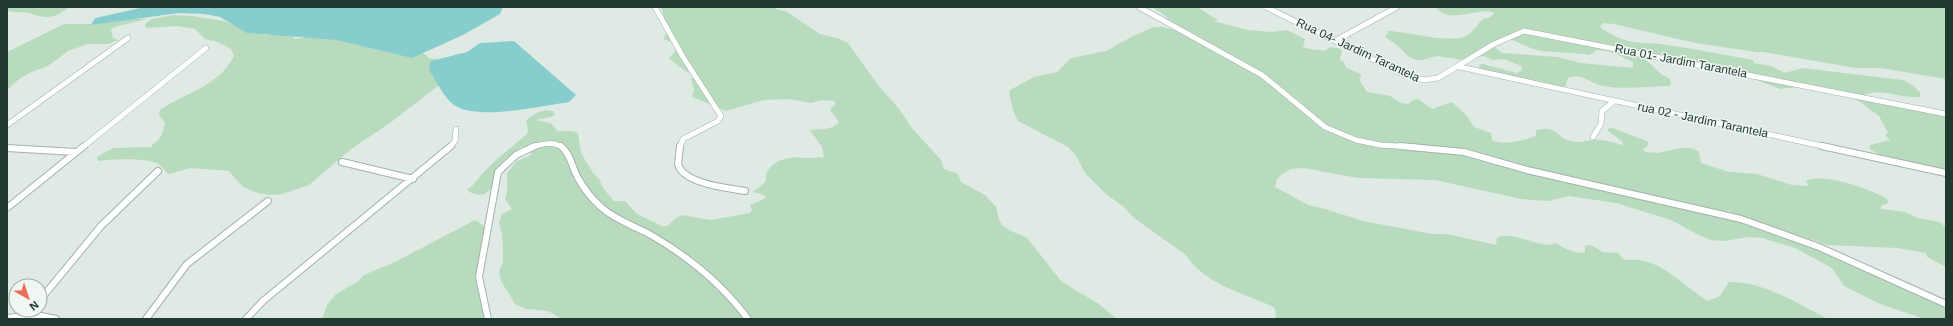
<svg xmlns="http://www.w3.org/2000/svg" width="1953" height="326" viewBox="0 0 1953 326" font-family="Arial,sans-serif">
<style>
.green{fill:#b8dbbd;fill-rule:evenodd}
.water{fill:#88cdce}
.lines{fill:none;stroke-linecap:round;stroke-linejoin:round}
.minor-far1-casing{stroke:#a2b2aa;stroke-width:6}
.minor-casing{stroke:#a2b2aa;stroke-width:8}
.minor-far1{stroke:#fff;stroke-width:5}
.minor{stroke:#fff;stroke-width:6}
.labels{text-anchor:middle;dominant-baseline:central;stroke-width:3;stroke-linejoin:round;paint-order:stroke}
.street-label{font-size:12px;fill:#213a30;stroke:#f0f7f2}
</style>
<rect width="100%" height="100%" fill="#dfeae4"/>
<path class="green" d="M 7,7 L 69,7 C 54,19 47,19 29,13 C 21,11 14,14 7,10 Z
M 661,7 L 770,7 L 787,12 L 820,34 L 840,39 L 848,43 L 878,85 L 900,110 L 911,127 L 941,160 L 944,169 L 958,174 L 961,182 L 985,195 L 996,207 L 999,220 L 1002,225 L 1009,230 L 1027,238 L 1062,282 L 1099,304 L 1117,319 L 562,319 L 548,311 L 526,309 L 515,304 L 501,281 L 499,272 L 503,262 L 503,251 L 502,234 L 499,223 L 502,214 L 512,209 L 505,199 L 507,192 L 507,173 L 517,161 L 531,155 L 529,148 L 521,147 C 514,154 506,160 500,168 C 493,178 493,199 475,194 C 472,193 469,192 467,190 C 475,185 478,177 486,170 C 499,157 513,146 527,134 L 528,130 L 526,121 C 532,114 544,108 553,111 L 555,114 L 551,117 L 535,120 L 551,123 L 557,131 L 572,131 L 578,133 L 581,153 L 593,173 L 599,179 L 603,188 L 614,201 L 625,201 L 637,214 L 662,226 L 667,226 L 676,218 L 682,215 L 710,220 L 750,213 L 752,210 L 750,205 L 766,198 L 764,195 L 753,192 C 756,189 762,186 765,182 C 767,179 765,173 768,170 C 782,151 805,160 824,157 L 822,147 L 810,130 C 819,129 834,130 839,122 L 830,110 L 835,104 L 835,101 L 822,100 L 811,103 L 789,99 L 764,100 L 726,111 L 692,97 L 694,90 L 691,79 L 696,76 L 685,71 L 669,58 L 677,49 L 673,43 L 663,39 L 668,30 Z
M 1152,7 L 1197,7 L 1218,20 L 1213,21 L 1248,30 L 1271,32 L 1287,30 L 1305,39 L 1303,47 C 1309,50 1318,49 1325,51 L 1330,47 L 1338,48 L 1342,51 L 1340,60 L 1344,62 L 1346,68 L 1361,74 L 1360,81 L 1367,92 L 1390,96 L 1401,103 L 1409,104 L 1413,100 L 1418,99 L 1432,109 L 1452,102 L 1467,116 L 1474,127 L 1491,133 L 1492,140 C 1502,146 1525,140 1536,136 L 1536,130 C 1559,126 1554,136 1570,141 C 1578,144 1587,140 1595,140 C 1603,139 1614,143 1623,145 L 1623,142 L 1608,131 L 1608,129 L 1612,128 L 1647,141 L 1649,145 L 1643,149 L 1645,152 C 1650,152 1654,153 1658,153 C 1672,151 1688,143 1699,152 L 1701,163 L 1729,172 L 1757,174 L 1792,185 L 1809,186 L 1806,181 C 1819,171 1875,190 1888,200 L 1888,203 L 1881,206 L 1881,209 L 1905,212 L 1918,218 L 1939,222 L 1946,227 L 1946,267 L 1927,257 L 1926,253 L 1898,248 L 1828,245 L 1743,218 L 1727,210 L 1732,219 L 1875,268 L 1946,302 L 1946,319 L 1924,319 L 1878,303 L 1844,286 L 1832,268 L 1795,248 L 1762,238 L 1748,237 L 1725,241 L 1710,240 L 1697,234 L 1671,220 L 1616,203 L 1569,196 L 1548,201 L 1521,199 L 1435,180 L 1358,178 L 1303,168 L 1291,169 L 1282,174 L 1277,179 L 1275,187 L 1308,205 L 1325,209 L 1363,221 L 1432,234 L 1447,234 L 1496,245 L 1497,238 C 1513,229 1543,251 1555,243 C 1563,247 1575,255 1585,252 L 1585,246 L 1591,245 L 1603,252 L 1618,253 L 1624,260 C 1659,255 1680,284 1708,301 L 1720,296 L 1729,282 C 1761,280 1800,305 1828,319 L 1276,319 L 1275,308 C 1244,292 1206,286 1186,255 L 1134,218 L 1125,208 L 1106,194 L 1085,173 L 1075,154 L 1068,147 L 1018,121 L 1013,110 L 1009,92 L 1010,90 L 1034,77 L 1057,72 L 1071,58 L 1106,51 L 1133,36 L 1154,27 L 1162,27 L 1179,31 L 1167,20 L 1167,17 Z
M 1436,7 L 1946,7 L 1946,79 L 1881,68 L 1856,68 L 1763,52 L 1757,52 L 1695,43 L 1614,24 L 1603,23 L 1600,27 C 1625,46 1639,41 1667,45 C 1696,49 1724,55 1753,60 L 1754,63 L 1771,66 L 1785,73 L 1802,68 L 1903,80 L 1912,85 L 1920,92 L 1920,97 C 1903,99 1878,87 1865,95 L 1868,98 L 1946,114 L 1946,172 L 1883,157 L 1870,149 L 1870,145 L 1890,140 L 1885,135 L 1888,133 L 1879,116 L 1860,102 L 1843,94 L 1806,86 L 1780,89 L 1754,79 L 1689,60 L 1664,56 L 1644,58 L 1661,74 L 1670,79 L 1671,85 L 1669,86 C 1647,86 1625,90 1603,86 C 1591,84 1581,72 1568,78 L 1566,86 L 1562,87 L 1482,69 L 1479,67 L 1479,65 L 1483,64 L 1517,73 L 1522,70 L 1521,66 L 1504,59 L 1493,60 L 1483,56 L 1463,60 L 1437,56 L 1422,60 L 1416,60 L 1409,57 L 1398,46 L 1385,37 L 1388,33 L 1387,31 C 1406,31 1449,44 1466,36 C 1474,32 1477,24 1483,19 L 1489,18 L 1494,14 L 1493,12 C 1476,8 1448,25 1436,7 ZM 1503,38 C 1517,39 1527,49 1541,51 C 1557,53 1574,52 1590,55 L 1596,50 C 1611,50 1620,56 1633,62 L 1633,68 L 1581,63 L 1558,57 L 1502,53 L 1491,44 L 1496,40 Z
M 174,15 L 192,16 L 224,21 L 264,35 L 291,35 L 295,39 L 314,36 L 423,53 L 429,58 L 439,60 L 442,83 L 390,123 L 351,149 L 309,185 L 282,194 L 269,195 L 258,193 L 243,187 L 229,171 L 191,168 L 169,174 C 166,172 163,168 160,165 C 150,157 111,159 99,161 L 97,159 L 97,157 L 113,148 L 152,147 L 152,145 C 161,140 163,132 165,123 L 159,115 L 160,110 C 185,93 219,86 234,56 L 231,49 L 218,42 L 205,39 L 195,29 L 178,26 L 146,28 L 145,24 L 152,19 Z
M 128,19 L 147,19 L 115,27 L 111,29 L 113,38 L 118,40 L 108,44 L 88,44 L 68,51 L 48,66 L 29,73 L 18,80 L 7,90 L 7,52 L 64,24 L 90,24 Z
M 475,220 L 484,226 L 484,240 L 477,272 L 486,319 L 322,319 L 327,305 L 336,294 L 357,282 L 364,275 L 395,262 Z"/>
<path class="water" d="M 145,7 L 503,7 L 500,14 L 463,35 L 412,58 L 337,40 L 247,33 L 220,17 L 204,14 L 179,13 L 91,25 L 95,18 Z
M 514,41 L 576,95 L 569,102 C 541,106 477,121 454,105 C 445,99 435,79 429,70 L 431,61 L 467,52 L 480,43 Z"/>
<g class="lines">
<g class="minor-far1-casing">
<path id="minor-far1" d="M 655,7 L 683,57 L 721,116 L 718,121 L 683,139 L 680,147
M 1139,7 L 1262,75 L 1325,127 L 1356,140 L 1380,145 L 1415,147
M 1266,7 L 1405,75 L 1424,80 L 1438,78 L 1494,44 L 1524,31 L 1946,114
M 1335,41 L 1397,7
M 1460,67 L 1827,147
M 7,125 L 128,38
M 1593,137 L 1601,124 L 1602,111 L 1614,101
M 83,147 L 206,48
M 450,147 L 455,141 L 456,129
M 532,147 C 542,144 553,141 562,147"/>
</g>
<g class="minor-casing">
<path id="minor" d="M 561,146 C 571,154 572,168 578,178 C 584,189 592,199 601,207 C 615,220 635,226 651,235 C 689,257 722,284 748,319
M 680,146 L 678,164 C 683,184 728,188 745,191
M 1400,146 L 1464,152 L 1527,170 L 1741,219 L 1819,247 L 1946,304
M 1822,146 L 1946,173
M 7,148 L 75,152
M 342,162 L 413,179
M 7,208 L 84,146
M 40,300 L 101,226 L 158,171
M 7,318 L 36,315 L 56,319
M 146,319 L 187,264 L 268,201
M 246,319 L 263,301 L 451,146
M 488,319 L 479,277 L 498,172 L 516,155 L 535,146"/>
</g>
<use href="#minor-far1" class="minor-far1"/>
<use href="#minor" class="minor"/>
</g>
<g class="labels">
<g class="street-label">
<text transform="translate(1358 50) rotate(25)">Rua 04- Jardim Tarantela</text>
<text transform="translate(1681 61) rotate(11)">Rua 01- Jardim Tarantela</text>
<text transform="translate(1703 120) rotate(12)">rua 02 - Jardim Tarantela</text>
</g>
</g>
<rect width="1953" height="326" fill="none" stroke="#213a30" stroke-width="16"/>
<g transform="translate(28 298) rotate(141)"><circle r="19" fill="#f0f7f2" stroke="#9daba4"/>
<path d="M0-3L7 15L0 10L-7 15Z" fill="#ee6a59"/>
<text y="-6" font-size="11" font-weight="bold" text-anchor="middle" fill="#213a30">N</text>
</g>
</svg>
